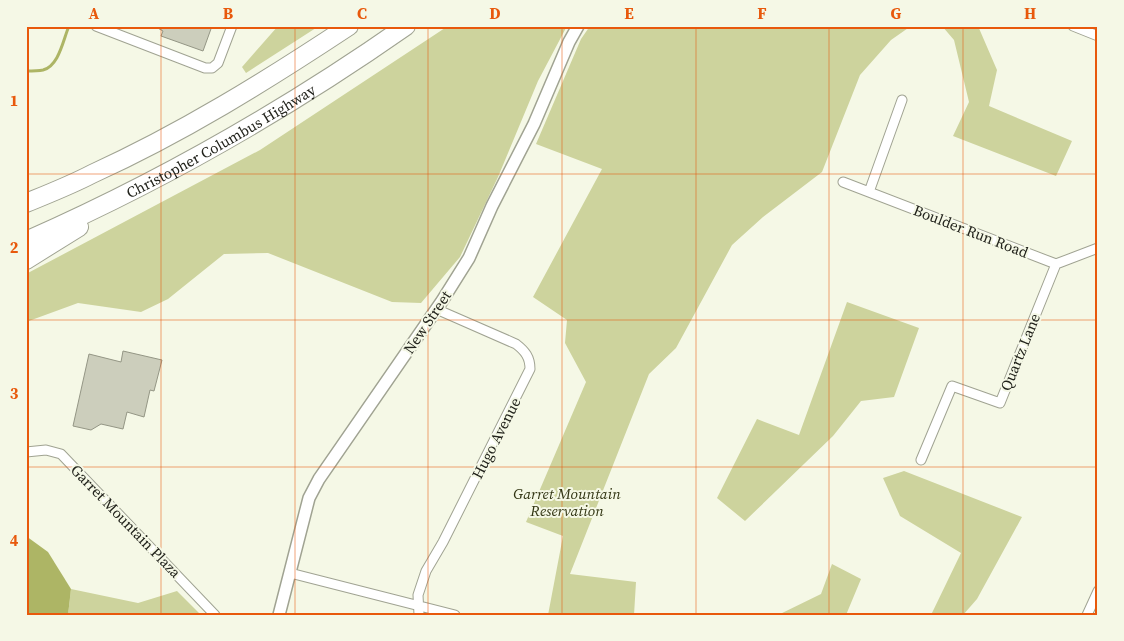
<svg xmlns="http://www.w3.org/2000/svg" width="1124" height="641" viewBox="0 0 1124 641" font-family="'Source Serif 4',serif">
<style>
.green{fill:#cdd39d}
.water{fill:#adb565}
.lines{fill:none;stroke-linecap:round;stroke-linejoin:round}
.stream{stroke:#adb565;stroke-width:3}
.building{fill:#cccebc;stroke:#949685}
.minor-casing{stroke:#a0a392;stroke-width:11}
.tertiary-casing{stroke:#a0a392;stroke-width:14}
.motorway-casing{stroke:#a0a392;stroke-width:20}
.minor{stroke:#fff;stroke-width:9}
.tertiary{stroke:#fff;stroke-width:11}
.motorway{stroke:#fff;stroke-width:18}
.grid{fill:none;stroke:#e8590c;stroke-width:1;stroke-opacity:0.55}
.labels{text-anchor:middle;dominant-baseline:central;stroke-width:4;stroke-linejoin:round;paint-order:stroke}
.street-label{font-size:15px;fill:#22231c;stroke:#f5f8e6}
.park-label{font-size:15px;font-style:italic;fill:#313412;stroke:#f5f8e6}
.neatline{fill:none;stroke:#e8590c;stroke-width:2}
.grid-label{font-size:16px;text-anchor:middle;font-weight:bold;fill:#e8590c}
</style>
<rect width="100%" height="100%" fill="#f5f8e6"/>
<path class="green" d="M 278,26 L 319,26 L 246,73 L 242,67 Z
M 448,26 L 567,26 L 538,81 L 498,177 L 460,257 L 421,303 L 392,302 L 268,253 L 224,254 L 168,299 L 141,312 L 78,303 L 26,322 L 26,274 L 260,150 Z
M 590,26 L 911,26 L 891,40 L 860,75 L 822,172 L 763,217 L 732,245 L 676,348 L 649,374 L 570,574 L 636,582 L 634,615 L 548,615 L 563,536 L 526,522 L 586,382 L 565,343 L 567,320 L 533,297 L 602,169 L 536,144 L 581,39 Z
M 942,26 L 978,26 L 997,70 L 989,106 L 1072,141 L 1056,176 L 953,136 L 969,102 L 954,40 Z
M 847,302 L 919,328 L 894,397 L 861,401 L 833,436 L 745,521 L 717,498 L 757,419 L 799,435 Z
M 904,471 L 1022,517 L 977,599 L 963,615 L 931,615 L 961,553 L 900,516 L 883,478 Z
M 832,564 L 861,579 L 846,615 L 778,615 L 821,594 Z
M 71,589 L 138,603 L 177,591 L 201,615 L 68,615 Z"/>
<path class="water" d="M 26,536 L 48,552 L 71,589 L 68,615 L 26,615 Z"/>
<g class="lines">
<path class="stream" d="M 26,71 C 31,71 38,71 43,70 C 59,66 63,40 69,26"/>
</g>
<path class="building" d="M 154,26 L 212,26 L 203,51 L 161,36 L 163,31 Z
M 123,351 L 162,360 L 154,391 L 150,390 L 144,417 L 127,412 L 123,429 L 101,424 L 91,430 L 73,426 L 89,354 L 121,362 Z"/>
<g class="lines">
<g class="minor-casing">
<path id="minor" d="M 96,26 L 205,68 L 212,68 L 218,63 L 232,26
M 1073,26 L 1098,36
M 843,182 L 1056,264 L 1098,248
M 869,192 L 902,100
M 26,452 L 46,450 L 61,454 L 215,615
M 921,460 L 952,386 L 1000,403 L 1056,264
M 290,573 L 455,615
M 419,615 L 418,595 L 426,571 L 443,542 L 530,369 C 530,357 525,351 516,344 L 436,309
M 1087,615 L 1098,591"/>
</g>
<g class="tertiary-casing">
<path id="tertiary" d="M 279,615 L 309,498 L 319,479 L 442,301 L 469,258 L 492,206 L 534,124 L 569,42 L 578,26"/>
</g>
<g class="motorway-casing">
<g id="motorway">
<path d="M 26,203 C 48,194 71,185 92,174 C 182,133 266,81 349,26"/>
<path id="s1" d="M 26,241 C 160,182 286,110 406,26"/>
<path d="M 26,260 L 79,227"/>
</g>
</g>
<use href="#minor" class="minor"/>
<use href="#tertiary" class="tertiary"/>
<use href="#motorway" class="motorway"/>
</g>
<path class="grid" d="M 161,26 L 161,615M 295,26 L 295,615M 428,26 L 428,615M 562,26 L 562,615M 696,26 L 696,615M 829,26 L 829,615M 963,26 L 963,615M 26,174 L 1098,174M 26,320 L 1098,320M 26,467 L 1098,467"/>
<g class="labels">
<g class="street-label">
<text stroke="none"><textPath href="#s1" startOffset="219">Christopher Columbus Highway</textPath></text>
<text transform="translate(971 231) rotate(21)">Boulder Run Road</text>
<text transform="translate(427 322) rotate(-56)">New Street</text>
<text transform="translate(1020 352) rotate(-68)">Quartz Lane</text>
<text transform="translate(496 438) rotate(-63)">Hugo Avenue</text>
<text transform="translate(126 521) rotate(46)">Garret Mountain Plaza</text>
</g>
<g class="park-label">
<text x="567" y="493">Garret Mountain<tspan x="567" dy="17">Reservation</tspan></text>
</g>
</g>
<rect width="1124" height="641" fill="none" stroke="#f5f8e6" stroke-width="55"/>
<rect x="28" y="28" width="1068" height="586" class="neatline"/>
<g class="grid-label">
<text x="94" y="19">A</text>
<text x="228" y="19">B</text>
<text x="362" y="19">C</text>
<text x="495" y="19">D</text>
<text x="629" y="19">E</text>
<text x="762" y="19">F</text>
<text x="896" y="19">G</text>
<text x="1030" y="19">H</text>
<text x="14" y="106">1</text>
<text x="14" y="253">2</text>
<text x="14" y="399">3</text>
<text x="14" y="546">4</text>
</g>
</svg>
